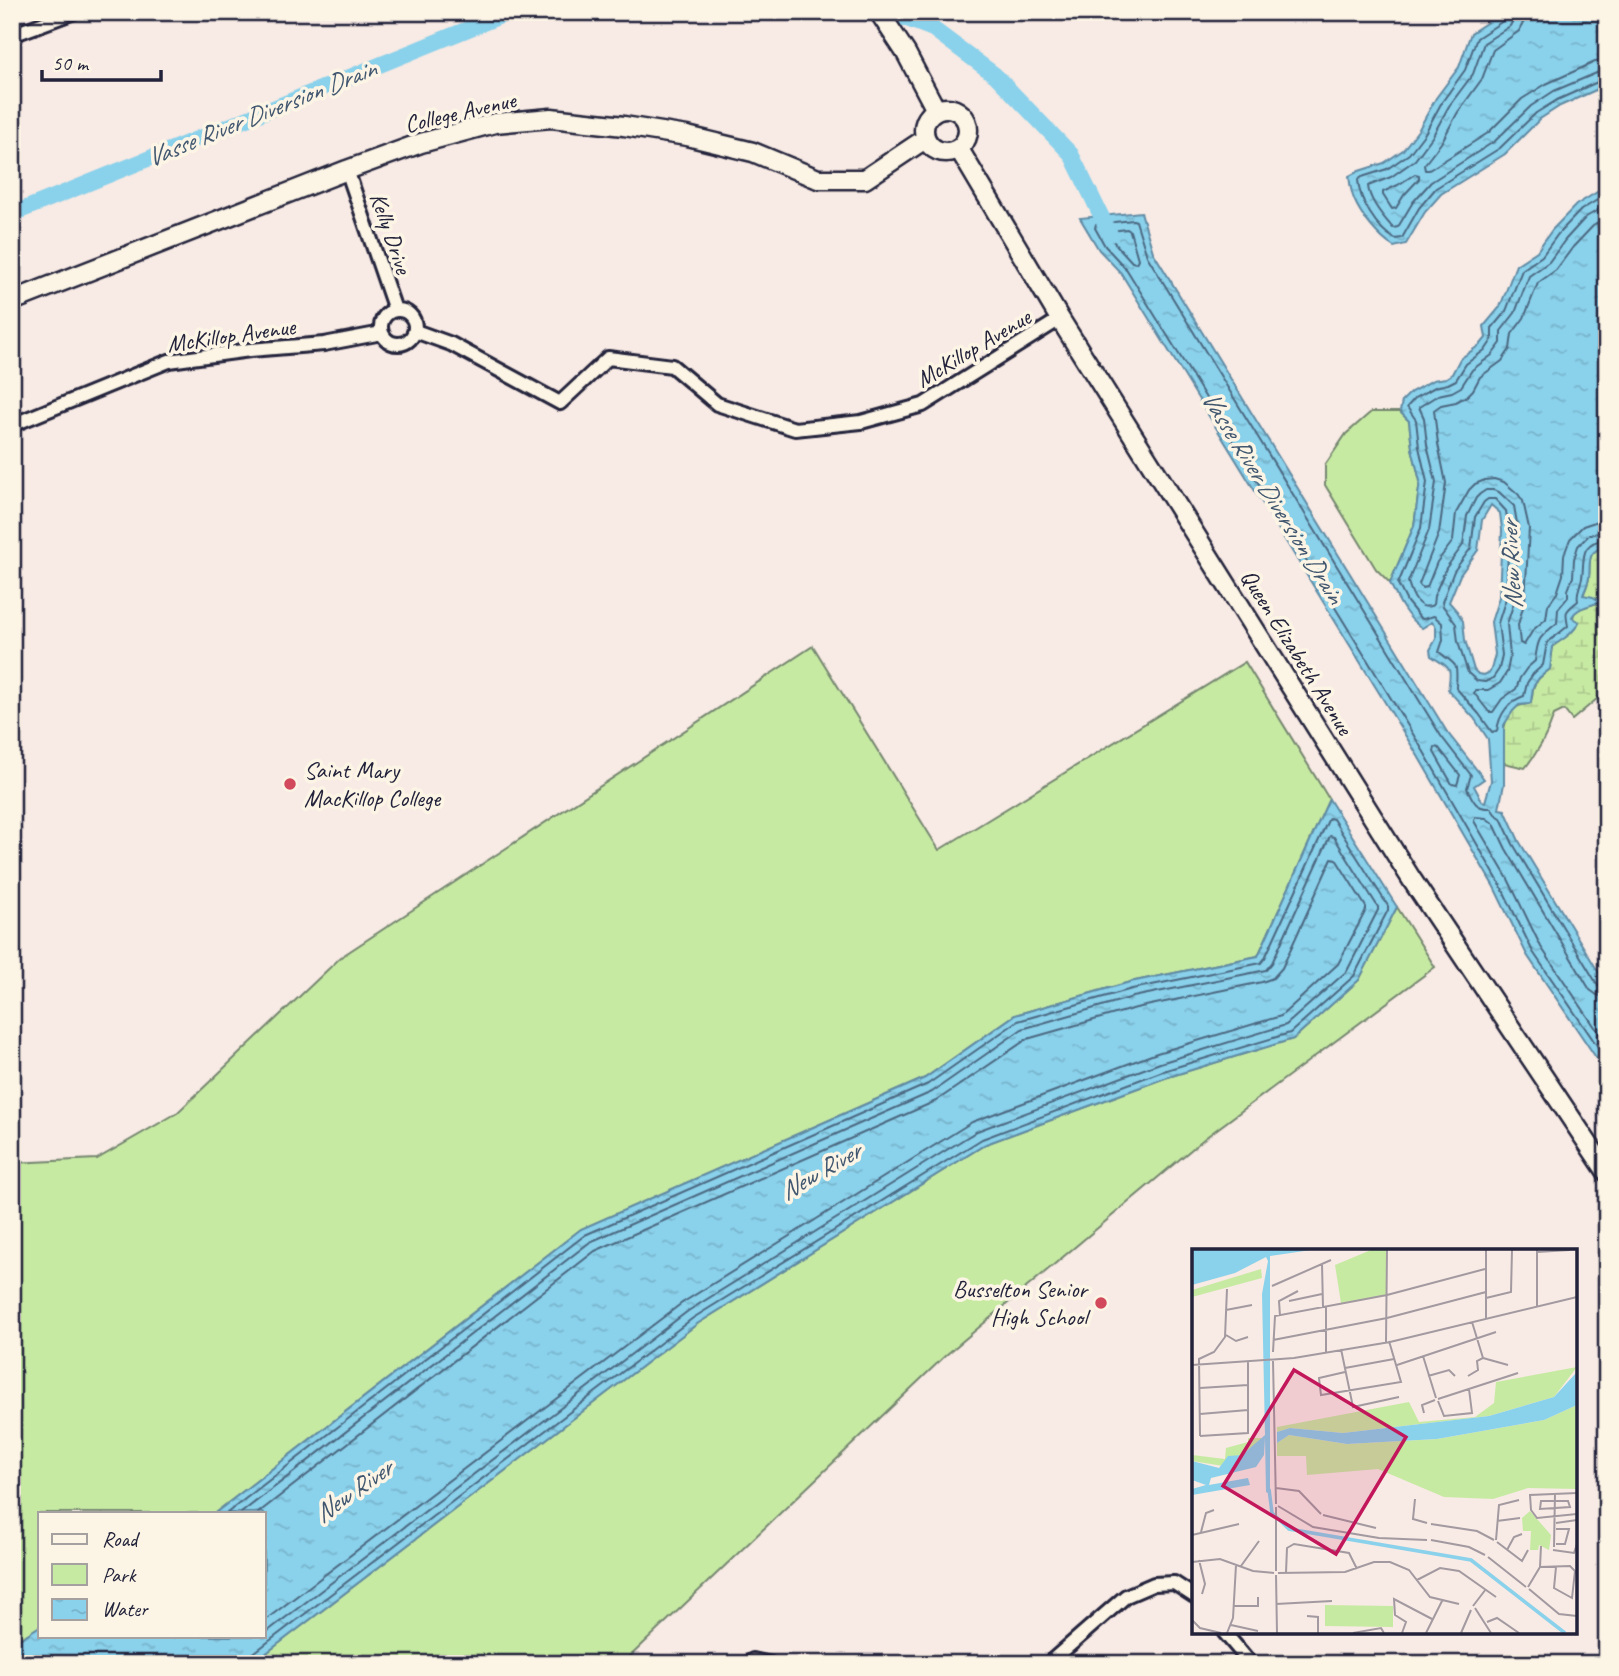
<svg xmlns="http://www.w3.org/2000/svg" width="1619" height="1676" viewBox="0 0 1619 1676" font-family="Caveat,sans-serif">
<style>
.green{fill:#c7eaa3;stroke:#74866f;stroke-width:2}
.wetland{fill:url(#wetland-marsh);stroke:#74866f;stroke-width:2}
.water{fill:url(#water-ripples);stroke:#608ba5;stroke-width:2;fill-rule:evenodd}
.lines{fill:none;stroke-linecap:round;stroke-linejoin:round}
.shore{stroke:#4c6881;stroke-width:2}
.canal{stroke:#8ad1eb;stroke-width:16}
.street-casing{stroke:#22223b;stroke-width:18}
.secondary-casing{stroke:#22223b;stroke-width:23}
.street{stroke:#fcf5e5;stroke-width:12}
.secondary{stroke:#fcf5e5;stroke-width:18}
.poi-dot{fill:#d1495b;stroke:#fcf5e5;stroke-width:2.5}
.labels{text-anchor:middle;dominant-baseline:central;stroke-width:7;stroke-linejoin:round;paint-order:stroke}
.street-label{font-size:24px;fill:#22223b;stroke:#fcf5e5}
.poi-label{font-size:24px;fill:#22223b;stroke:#fcf5e5;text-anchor:start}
.water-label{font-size:26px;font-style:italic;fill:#415770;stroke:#fcf5e5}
.inset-river{fill:none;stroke:#8ad1eb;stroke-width:3.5}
.inset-road{fill:none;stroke:#a29aa0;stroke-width:2}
.view{fill:#c2185b;fill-opacity:0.15;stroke:#c2185b;stroke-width:3.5}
.inset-edge{fill:none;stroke:#22223b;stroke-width:3.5}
</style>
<defs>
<pattern id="wetland-marsh" width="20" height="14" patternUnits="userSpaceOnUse" patternTransform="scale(1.75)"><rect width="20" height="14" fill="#c7eaa3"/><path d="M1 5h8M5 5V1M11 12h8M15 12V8" fill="none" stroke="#abc88d"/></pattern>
<pattern id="water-ripples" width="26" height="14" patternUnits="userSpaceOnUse" patternTransform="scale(1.75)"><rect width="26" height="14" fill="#8ad1eb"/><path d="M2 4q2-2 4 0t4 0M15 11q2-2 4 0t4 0" fill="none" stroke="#77b3ca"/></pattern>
</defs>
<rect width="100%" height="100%" fill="#f8eae4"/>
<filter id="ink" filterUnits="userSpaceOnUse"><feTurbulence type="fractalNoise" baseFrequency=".0143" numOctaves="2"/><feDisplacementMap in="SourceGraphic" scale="14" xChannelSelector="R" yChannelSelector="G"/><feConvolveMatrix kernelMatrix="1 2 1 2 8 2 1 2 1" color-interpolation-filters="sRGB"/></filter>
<g filter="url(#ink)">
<path class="green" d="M 1371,412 L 1400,412 L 1409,421 L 1412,448 L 1420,481 L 1414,526 L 1390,583 L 1376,569 L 1325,485 L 1325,465 L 1346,434 Z
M 813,646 L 939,850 L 1245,662 L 1329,799 L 1258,956 L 1130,982 L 1015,1015 L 925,1078 L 581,1229 L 215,1513 L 40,1513 L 40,1626 L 12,1644 L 12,1163 L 97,1159 L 177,1113 L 341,957 Z
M 1397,907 L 1435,967 L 1205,1138 L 946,1355 L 622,1664 L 252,1664 L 697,1324 L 986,1144 L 1165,1078 L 1293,1039 L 1359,980 Z"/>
<path class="wetland" d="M 1607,546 L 1607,694 L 1598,698 L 1572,720 L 1564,710 L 1554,715 C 1548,734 1537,753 1525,768 L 1504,763 C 1504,745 1499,718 1517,707 C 1522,704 1528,706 1531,700 C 1533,697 1532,693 1533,689 C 1535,680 1543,675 1550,669 L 1553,646 L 1570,634 L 1574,613 L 1579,609 L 1597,603 L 1583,596 C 1585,590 1588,584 1589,578 C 1591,560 1585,552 1607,546 Z"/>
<path class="water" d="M 1503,12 L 1607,12 L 1607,85 L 1560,106 L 1540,119 L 1505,154 L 1441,194 L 1425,212 L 1406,244 L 1394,247 C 1379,238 1361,216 1354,199 C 1351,192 1350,184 1349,176 L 1359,171 L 1384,163 L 1403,150 L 1419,129 L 1436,98 L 1459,67 L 1471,33 Z
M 1607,186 L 1607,546 C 1585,552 1591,560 1589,578 C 1588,584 1585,590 1583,595 L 1593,597 L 1598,600 L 1597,603 C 1588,606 1577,608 1572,617 L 1574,619 L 1579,622 C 1574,633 1563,639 1553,646 L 1550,669 L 1539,678 L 1533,687 L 1531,702 L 1529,704 L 1519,705 L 1513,711 L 1504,725 L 1504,784 L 1499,809 L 1505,810 L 1519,841 L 1607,986 L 1607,1076 L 1601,1065 L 1527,955 L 1494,887 L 1418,756 L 1121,273 L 1099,250 L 1080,218 L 1141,212 L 1153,252 L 1447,732 L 1484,779 L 1474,786 L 1482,801 L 1485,802 L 1491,781 L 1488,739 L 1474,718 L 1448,690 C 1452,666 1451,669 1431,656 L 1430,650 L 1436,639 L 1436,627 L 1432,622 L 1422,628 C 1406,618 1398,600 1390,583 L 1414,526 L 1420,481 L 1412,448 L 1409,421 L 1400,412 L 1402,401 L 1411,392 L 1433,380 L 1446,378 L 1452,374 L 1460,359 L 1481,344 L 1486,338 L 1484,326 L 1500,307 L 1516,265 L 1537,251 L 1552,230 L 1576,205 ZM 1491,505 L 1500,513 L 1502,530 L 1499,597 L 1491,622 L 1495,654 L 1492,666 L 1490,672 L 1484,675 L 1478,674 L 1474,670 L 1465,640 L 1463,621 L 1457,611 L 1449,602 L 1460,575 L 1478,550 L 1482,520 Z
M 1329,799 L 1397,907 L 1359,980 L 1293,1039 L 1165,1078 L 986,1144 L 697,1324 L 252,1664 L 12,1664 L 12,1644 L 40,1626 L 40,1636 L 264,1636 L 264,1513 L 215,1513 L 581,1229 L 925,1078 L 1015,1015 L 1130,982 L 1258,956 Z"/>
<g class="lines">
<path class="shore" d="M 1505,12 L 1503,21 L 1477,38 L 1465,70 L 1442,102 L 1425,133 L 1409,154 L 1387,169 L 1362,177 L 1358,180 C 1359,200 1377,229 1395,239 L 1402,238 L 1419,208 L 1436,188 L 1500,148 L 1536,113 L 1557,100 L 1602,80 L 1607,79
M 1514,12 L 1513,20 L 1510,26 L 1484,43 L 1473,74 L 1449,106 L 1432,137 L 1415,160 L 1391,177 L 1368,186 C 1369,200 1383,217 1393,228 L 1398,227 L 1413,202 L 1431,182 L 1495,141 L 1531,106 L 1554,91 L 1599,72 L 1607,70
M 1525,12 L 1524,21 L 1519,31 L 1493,50 L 1482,79 L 1458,112 L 1441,143 L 1424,165 L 1425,170 L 1429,170 L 1488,133 L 1522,99 L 1546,84 L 1595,62 L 1607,60
M 1415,174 L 1419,175 L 1419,179 L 1404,195 L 1396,208 L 1392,209 L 1383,195 L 1383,192 L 1398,185 Z
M 1607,194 L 1581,210 L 1558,234 L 1542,256 L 1522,270 L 1506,311 L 1492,328 L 1492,340 L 1486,349 L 1466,364 L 1456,380 L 1448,384 L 1435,387 L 1415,398 L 1407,407 L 1416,420 L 1419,447 L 1427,482 L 1421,528 L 1398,584 L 1407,602 L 1420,618 L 1423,619 L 1434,616 L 1442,623 L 1443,640 L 1439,652 C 1459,667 1457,663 1456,688 L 1479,714 L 1492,732 L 1497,731 C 1499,714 1509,701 1524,696 L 1527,683 L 1533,674 L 1543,665 L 1547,643 L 1568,626 C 1565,610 1565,612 1578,601 C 1576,592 1580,587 1582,578 C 1585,558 1578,543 1607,539
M 1607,205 L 1586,217 L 1565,240 L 1549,262 L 1529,276 L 1515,313 L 1501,331 L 1501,343 L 1492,355 L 1472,370 L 1461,387 L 1452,392 L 1438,395 L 1419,407 L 1424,418 L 1427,445 L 1436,482 L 1429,530 L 1408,582 C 1412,595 1418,612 1433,605 L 1434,596 L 1446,568 L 1463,545 L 1467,516 L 1476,498 L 1480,494 L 1486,490 L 1493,490 L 1499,492 L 1514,506 L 1518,529 L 1515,599 L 1507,624 L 1510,656 L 1507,672 L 1500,683 L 1488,690 L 1476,690 L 1474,693 L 1489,712 L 1493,712 L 1502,699 L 1516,689 L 1520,678 L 1527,668 L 1535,661 C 1538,637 1539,638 1557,623 L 1558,609 L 1568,597 L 1568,590 L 1573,577 L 1574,559 L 1578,546 L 1589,535 L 1607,531
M 1607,217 L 1593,226 L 1573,247 L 1556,270 L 1538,283 L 1524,318 L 1512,334 L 1510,349 L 1502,361 L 1480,377 L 1473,390 L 1467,396 L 1456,402 L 1441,405 L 1434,410 L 1438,444 L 1446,483 L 1439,533 L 1419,584 L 1422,588 L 1427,587 L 1437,562 L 1453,541 L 1456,513 L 1469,490 L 1475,484 L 1485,480 L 1494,479 L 1504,482 L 1518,494 L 1523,501 L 1529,528 L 1525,600 L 1518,625 L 1520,643 L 1524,645 L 1533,630 L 1546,619 L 1548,605 L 1557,593 L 1563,575 L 1564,555 L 1570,539 L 1583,526 L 1598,521 L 1607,520
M 1127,229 L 1130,231 L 1138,259 L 1136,263 L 1132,262 L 1112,240 L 1109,235 L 1111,231 Z
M 1488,499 L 1495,499 L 1506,511 L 1509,531 L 1506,598 L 1498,623 L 1502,655 L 1499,669 L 1493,678 L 1485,682 L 1477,681 L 1468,673 L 1458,642 L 1456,624 L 1443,606 L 1442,602 L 1454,571 L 1471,548 L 1475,517 L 1484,502 Z
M 1435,747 L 1439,748 L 1460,775 L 1457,785 L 1452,784 L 1434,752 Z
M 1607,989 L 1602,988 L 1597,984 L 1513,844 L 1501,818 L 1495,814 L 1491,808 C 1476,809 1473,801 1467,788 L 1471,775 L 1441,736 L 1147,256 L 1136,221 L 1133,220 L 1096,224 L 1095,228 L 1105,246 L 1127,270 L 1424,752 L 1500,884 L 1533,952 L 1607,1060
M 1607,997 L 1597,995 L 1590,990 L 1506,849 L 1494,824 L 1486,818 L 1475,817 L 1474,821 L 1508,879 L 1541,947 L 1607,1045
M 227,1513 L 585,1235 L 928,1084 L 1018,1021 L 1132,989 L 1261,963 L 1265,958 L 1329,818 L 1333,819 L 1388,906 L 1388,910 L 1354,976 L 1290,1033 L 1163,1071 L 982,1139 L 693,1318 L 251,1655 L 249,1659 L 248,1664
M 241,1513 L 590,1242 L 932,1092 L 1022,1029 L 1133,997 L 1266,970 L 1272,963 L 1330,836 L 1334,837 L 1378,907 L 1378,910 L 1347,971 L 1286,1025 L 1160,1063 L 977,1131 L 688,1311 L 264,1634
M 258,1513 L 595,1251 L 936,1101 L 1027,1039 L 1136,1008 L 1262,982 L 1273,978 L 1282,968 L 1332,858 L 1336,859 L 1366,907 L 1366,910 L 1338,964 L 1281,1016 L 1157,1053 L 972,1122 L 682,1303 L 264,1621"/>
<path class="canal" d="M 889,12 L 933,29 L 995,75 L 1071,154 L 1110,234
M 12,214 L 510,12"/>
<g class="street-casing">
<path id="street" d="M 12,35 L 74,12
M 347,170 L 395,310
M381 327a17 17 0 1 1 34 0a17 17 0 1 1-34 0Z
M 415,331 L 451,344 L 560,403 L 608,358 L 672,366 L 717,404 L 795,429 L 861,422 L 923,405 L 1060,319
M 12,425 L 169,361 L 250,350 L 324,344 L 382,333
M 1224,1632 L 1251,1664
M 747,1664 L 753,1660 L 771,1664
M 1048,1664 L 1126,1596 L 1154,1584 L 1174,1583 L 1194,1596"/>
</g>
<g class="secondary-casing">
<path id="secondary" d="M 879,12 L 906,53 L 936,110
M924 130a22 22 0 1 1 44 0a22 22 0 1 1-44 0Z
M 959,149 L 1060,319 L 1412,880 L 1607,1172
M 12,301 L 347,170 L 421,143 L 495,123 L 551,118 L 624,126 L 687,136 L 753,152 L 818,179 L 865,179 L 925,139"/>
</g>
<use href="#street" class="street"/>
<use href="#secondary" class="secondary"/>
</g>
</g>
<g class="poi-dot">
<circle cx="290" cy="784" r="7"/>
<circle cx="1101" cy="1303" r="7"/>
</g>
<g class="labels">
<g class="street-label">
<text transform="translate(460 112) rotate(-13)">College Avenue</text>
<text transform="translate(391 233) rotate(71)">Kelly Drive</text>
<text transform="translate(231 335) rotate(-8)">McKillop Avenue</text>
<text transform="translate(973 348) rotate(-31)">McKillop Avenue</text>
<text transform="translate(1297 652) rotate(58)">Queen Elizabeth Avenue</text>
</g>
<g class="poi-label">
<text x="304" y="770">Saint Mary<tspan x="304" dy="28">MacKillop College</tspan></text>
<text x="1087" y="1289" text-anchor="end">Busselton Senior<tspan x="1087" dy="28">High School</tspan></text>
</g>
<g class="water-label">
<text transform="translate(261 113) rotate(-22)">Vasse River Diversion Drain</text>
<text transform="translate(1273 497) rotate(58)">Vasse River Diversion Drain</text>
<text transform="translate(1511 565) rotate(-93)">New River</text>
<text transform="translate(820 1171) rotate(-30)">New River</text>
<text transform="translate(353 1491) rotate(-35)">New River</text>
</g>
</g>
<g transform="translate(1192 1249)">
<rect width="385" height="385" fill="#f8eae4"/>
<path d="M 69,20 L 70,29 L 0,48 L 0,41 ZM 385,118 L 362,148 L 297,167 L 151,184 L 98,179 L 85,183 L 85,178 L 217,153 L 227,173 L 283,168 L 302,154 L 304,133 ZM 385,156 L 385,240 L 336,239 L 301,250 L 252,248 L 186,220 L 115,226 L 114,207 L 85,207 L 85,194 L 97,186 L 155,195 L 245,190 L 352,171 Z" fill="#c7eaa3"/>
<path d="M 56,189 L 71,189 L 50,206 L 36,208 L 31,217 L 0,212 L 0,206 L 33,210 L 34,199 L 56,193 Z" fill="#c7eaa3"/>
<path d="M 179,1 L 194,1 L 194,46 L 149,54 L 143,16 ZM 338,262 L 359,286 L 357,301 L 347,296 L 346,301 L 338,301 L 339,282 L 331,282 L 330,269 ZM 133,356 L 201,357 L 201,378 L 133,377 Z" fill="#c7eaa3"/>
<path d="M 0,1 L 119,1 L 78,7 L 78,245 L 74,243 L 73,189 L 72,206 L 64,218 L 19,229 L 17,236 L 56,229 L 58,236 L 0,246 L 0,240 L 14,236 L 0,231 L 0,225 L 13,232 L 0,225 L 0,212 L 27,219 L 36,207 L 50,206 L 73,186 L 70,45 L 76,12 L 74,8 L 43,24 L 0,36 ZM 385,123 L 385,156 L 352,171 L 245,190 L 155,195 L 97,186 L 85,194 L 85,183 L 98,179 L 151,184 L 297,167 L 362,148 Z" fill="#8ad1eb"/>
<path class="inset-river" d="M 77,240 L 80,264 L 97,280 L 279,311 L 373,384"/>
<path class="inset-road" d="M 294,1 L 294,69M 345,1 L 345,58M 345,3 L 378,1M 130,15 L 131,58M 80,37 L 139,11M 294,49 L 319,43 L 320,1M 97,52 L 130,45M 134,58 L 134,104M 34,61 L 60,56M 88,67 L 87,52 L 106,42M 34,86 L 44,92 L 56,88M 81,91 L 195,69 L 294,43M 194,93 L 195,1M 149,100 L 161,158 L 207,148M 81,103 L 83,67 L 195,46 L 293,20M 231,107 L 244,149M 291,109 L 316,116M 81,112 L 84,255M 0,116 L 102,109 L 198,93 L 385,48M 205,116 L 304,83M 153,119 L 202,110M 153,123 L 127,129 L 129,146 L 209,133 L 197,92M 236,127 L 257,121 L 263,127M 276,127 L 286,121 L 285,112 L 291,109 L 280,73M 8,139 L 56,136M 246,150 L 326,124M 246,152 L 252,167 L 280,164 L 277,140M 232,164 L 230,156 L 243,151M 8,165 L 56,161M 8,187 L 7,110 L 22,103 L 33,88 L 35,40M 8,187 L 56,184 L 56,113M 84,239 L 107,242 L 129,265M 385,244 L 338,246 L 339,261 L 345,269 L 385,265M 223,250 L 221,270 L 235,274M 349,252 L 376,252 L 378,258 L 348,260 ZM 86,257 L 121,278 L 187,289 L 235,291M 84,258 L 84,322M 131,266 L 184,279M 305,272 L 328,269M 364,274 L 385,271M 239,275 L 285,282 L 302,291M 9,283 L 14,264 L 22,261M 0,286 L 47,275M 239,291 L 277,298 L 293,306M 304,291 L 307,256 L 327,251M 305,293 L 330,312 L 336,301M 364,295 L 373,295 L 377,280 L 364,280M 362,298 L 363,244M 315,301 L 322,288 L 330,285M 361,301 L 382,304 L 385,295M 296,308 L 334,338M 7,311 L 13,335 L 10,345M 0,313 L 28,310 L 61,322 L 82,324M 49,317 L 67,292M 348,318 L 349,297M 86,324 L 153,323 L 182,313 L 198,313 L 217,321 L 238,348 L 267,355M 94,324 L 95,299 L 102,295 L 157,304 L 165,320M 84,326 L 85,384M 225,331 L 248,319 L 267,322 L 304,348M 336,338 L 348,318 L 378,317 L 383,322 L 380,349 L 362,339 L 364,318M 337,340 L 367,365 L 385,367M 84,355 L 140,352M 41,357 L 66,357 L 66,348M 281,357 L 294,340M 283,359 L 299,384M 115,367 L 126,368 L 126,384M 0,371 L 8,379 L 29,384M 295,373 L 305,369 L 327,384M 39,376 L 66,382M 35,384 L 41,369 L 44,316M 161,384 L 189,379 L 192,384M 210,384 L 214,373 L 203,366 L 202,350 L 240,370M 234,384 L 250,352M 269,384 L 279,361"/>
<path class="view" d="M 102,121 L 214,188 L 144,305 L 31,237 Z"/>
<rect width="385" height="385" class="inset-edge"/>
</g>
<rect width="1619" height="1676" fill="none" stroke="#fcf5e5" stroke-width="42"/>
<rect x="21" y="21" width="1577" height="1634" fill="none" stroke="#22223b" stroke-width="2.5" filter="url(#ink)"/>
<rect x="38" y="1512" width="228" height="126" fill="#fcf5e5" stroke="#a5a1a1" stroke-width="2"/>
<rect x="52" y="1534" width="35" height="10" fill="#fcf5e5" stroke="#a5a1a1" stroke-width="2"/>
<text x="102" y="1546" font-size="21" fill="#22223b">Road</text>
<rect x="52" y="1564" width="35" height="21" fill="#c7eaa3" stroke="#a5a1a1" stroke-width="2"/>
<text x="102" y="1582" font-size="21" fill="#22223b">Park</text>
<rect x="52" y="1599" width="35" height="21" fill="url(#water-ripples)" stroke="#a5a1a1" stroke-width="2"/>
<text x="102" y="1616" font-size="21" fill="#22223b">Water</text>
<path d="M42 70v10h119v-10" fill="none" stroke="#22223b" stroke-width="3.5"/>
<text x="52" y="70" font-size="21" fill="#22223b" stroke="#fcf5e5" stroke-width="5" paint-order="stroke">50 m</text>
</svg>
